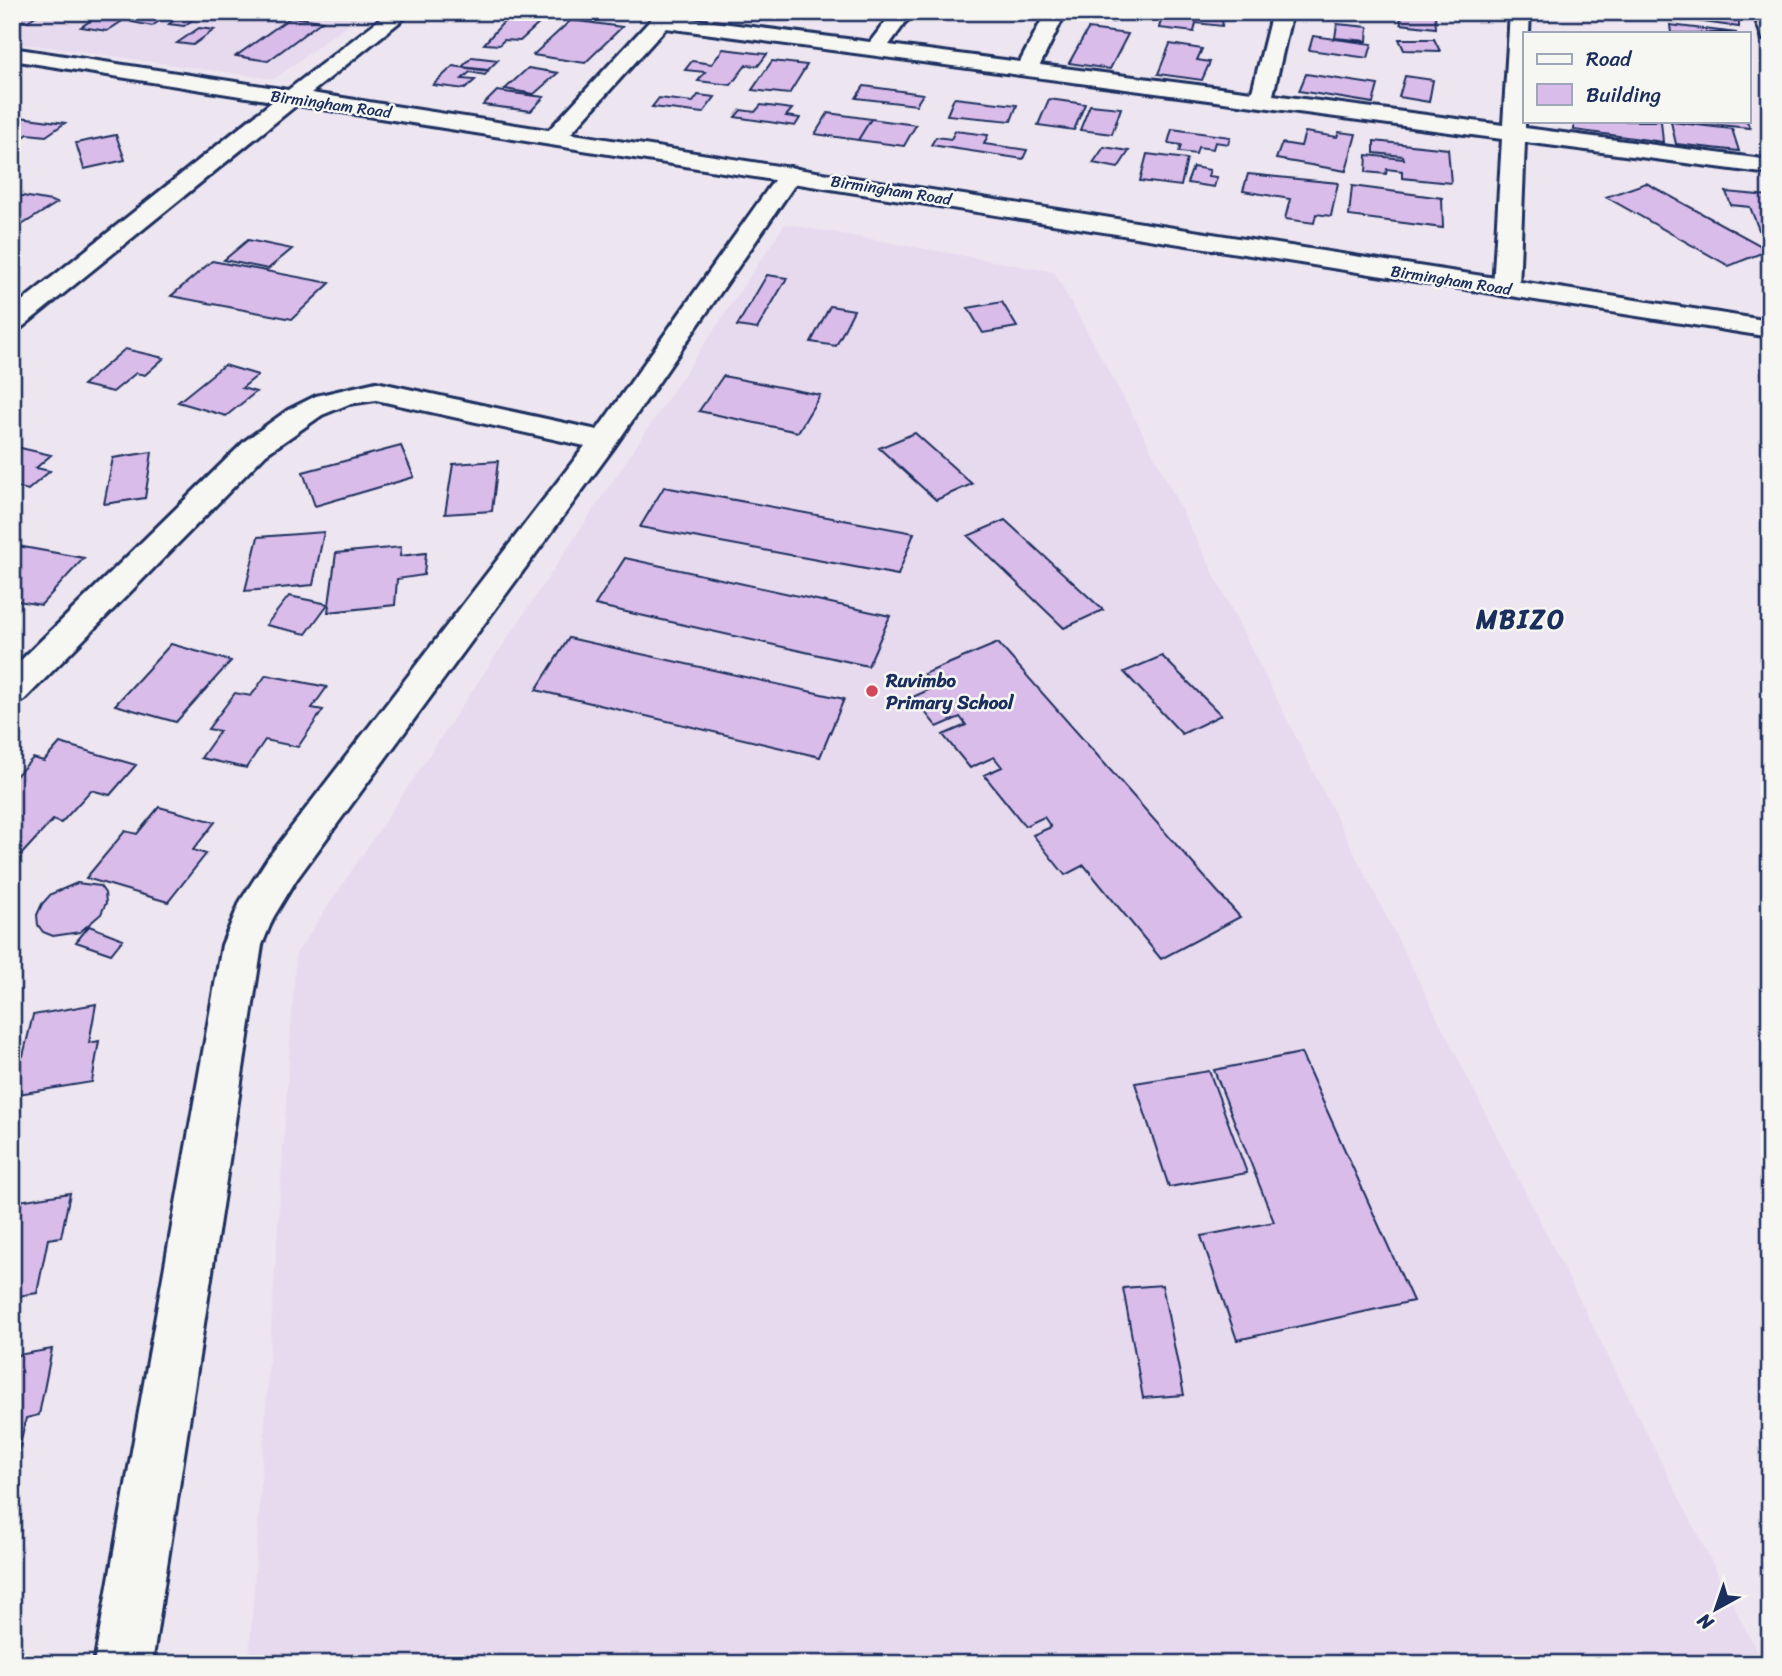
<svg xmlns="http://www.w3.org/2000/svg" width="1782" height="1676" viewBox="0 0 1782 1676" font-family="Sriracha,sans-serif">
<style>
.built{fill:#e7d9ee}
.building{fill:#d9bcea;stroke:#1b2f5e;stroke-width:2}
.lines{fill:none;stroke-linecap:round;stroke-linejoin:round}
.minor-casing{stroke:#1b2f5e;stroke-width:6}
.tertiary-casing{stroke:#1b2f5e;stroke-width:6}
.minor{fill:#f6f6f2;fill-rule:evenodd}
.tertiary{fill:#f6f6f2;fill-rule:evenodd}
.poi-dot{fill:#d1495b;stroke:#f6f6f2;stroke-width:2.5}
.labels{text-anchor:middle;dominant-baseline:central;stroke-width:5;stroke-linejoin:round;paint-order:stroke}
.far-street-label{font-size:16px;fill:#1b2f5e;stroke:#f6f6f2}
.poi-label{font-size:19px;font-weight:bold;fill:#1b2f5e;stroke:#f6f6f2;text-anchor:start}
.district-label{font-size:26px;font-weight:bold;letter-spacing:2px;fill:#1b2f5e;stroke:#f6f6f2}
</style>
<rect width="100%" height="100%" fill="#ede5f0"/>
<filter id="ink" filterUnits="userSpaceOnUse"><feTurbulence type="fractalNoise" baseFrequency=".0143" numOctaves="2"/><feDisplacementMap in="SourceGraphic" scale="14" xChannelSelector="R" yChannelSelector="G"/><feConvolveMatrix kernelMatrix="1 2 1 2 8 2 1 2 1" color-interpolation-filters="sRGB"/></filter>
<g filter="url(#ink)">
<path class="built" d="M 12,12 L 364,12 L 274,79 L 12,42 Z
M 785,224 L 1054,272 L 1140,428 L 1763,1664 L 249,1664 L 296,954 Z"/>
<path class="building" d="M 12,12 L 42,12 L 26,22 L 12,20 Z
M 104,12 L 136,12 L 107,31 L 81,27 Z
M 148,12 L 164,12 L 171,13 L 152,26 L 132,22 Z
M 1095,12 L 1118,12 L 1134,14 L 1133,19 L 1116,17 L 1114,22 L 1093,20 Z
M 1163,12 L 1213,12 L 1212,18 L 1223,19 L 1222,26 L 1196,23 L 1194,32 L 1159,28 Z
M 1400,12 L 1454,12 L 1455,16 L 1435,14 L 1436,28 L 1401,24 Z
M 1676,12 L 1739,13 L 1739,27 L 1675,18 Z
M 179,16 L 195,18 L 184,26 L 169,24 Z
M 291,17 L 322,21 L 268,61 L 236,56 Z
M 508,17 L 543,20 L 520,41 L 504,40 L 499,45 L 484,44 Z
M 571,20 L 622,27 L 585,63 L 533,55 Z
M 1337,24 L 1368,27 L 1367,41 L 1335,38 Z
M 1670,25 L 1737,33 L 1671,33 Z
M 199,28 L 214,30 L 193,45 L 177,43 Z
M 1088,29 L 1128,34 L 1110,69 L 1069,63 Z
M 1313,36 L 1372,44 L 1368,58 L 1309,50 Z
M 1399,39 L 1434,39 L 1440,51 L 1404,50 Z
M 1170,44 L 1202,49 L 1197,60 L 1210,62 L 1202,80 L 1158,74 Z
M 723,49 L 756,53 L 767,54 L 758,66 L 746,65 L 731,85 L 698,81 L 705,72 L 685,70 L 692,61 L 712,64 Z
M 472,57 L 498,60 L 488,70 L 462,67 Z
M 772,61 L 807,65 L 789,94 L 752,90 Z
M 453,66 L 488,71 L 485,75 L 470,72 L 462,79 L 475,80 L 465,89 L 433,85 Z
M 528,68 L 558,73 L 534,94 L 505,89 Z
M 1306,74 L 1378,85 L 1373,103 L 1299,91 Z
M 1405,76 L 1433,80 L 1429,102 L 1399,97 Z
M 864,86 L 923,94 L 916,105 L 856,98 Z
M 497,91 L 544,97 L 531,111 L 483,105 Z
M 698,95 L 715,97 L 703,113 L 652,107 L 659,98 L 693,102 Z
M 954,98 L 1017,105 L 1011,121 L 947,115 Z
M 1049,99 L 1085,104 L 1074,130 L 1038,125 Z
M 761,105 L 792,109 L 786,116 L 800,118 L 795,126 L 735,117 L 741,110 L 755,112 Z
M 1090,105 L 1121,108 L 1112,134 L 1080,130 Z
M 828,113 L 871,119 L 858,140 L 815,134 Z
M 12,116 L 65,123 L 46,136 L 28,134 L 12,145 Z
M 871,119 L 916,125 L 904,146 L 858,140 Z
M 1574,121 L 1661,121 L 1663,142 L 1574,130 Z
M 1679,121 L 1747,121 L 1750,128 Z
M 1671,122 L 1732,129 L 1739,151 L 1676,144 Z
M 1172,129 L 1230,137 L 1228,144 L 1215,142 L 1213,149 L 1198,147 L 1196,154 L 1179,152 L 1181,145 L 1168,143 Z
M 955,131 L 988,135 L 984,144 L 1027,150 L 1023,159 L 931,145 L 936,137 L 951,139 Z
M 1305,132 L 1337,137 L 1339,132 L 1356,134 L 1346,171 L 1276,159 L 1282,143 L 1301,146 Z
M 116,135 L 125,160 L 84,169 L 76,143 Z
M 1374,141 L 1448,149 L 1451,183 L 1402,178 L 1402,171 L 1387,169 L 1386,174 L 1366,172 L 1367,155 L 1404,159 L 1403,156 L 1374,153 Z
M 1104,147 L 1129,151 L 1118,168 L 1093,163 Z
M 1147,154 L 1187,159 L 1181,186 L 1140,181 Z
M 1193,167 L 1210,170 L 1208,176 L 1217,177 L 1214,187 L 1187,183 Z
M 1248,174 L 1338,183 L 1331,216 L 1316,214 L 1314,223 L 1285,219 L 1290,199 L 1243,191 Z
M 1646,183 L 1769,250 L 1729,266 L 1606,197 Z
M 1352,186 L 1442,198 L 1443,228 L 1349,216 Z
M 1726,192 L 1769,196 L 1770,231 L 1759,230 L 1750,207 L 1731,205 Z
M 17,195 L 51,201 L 57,203 L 12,231 L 12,199 Z
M 248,240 L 292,249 L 268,269 L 224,260 Z
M 212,261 L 330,283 L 292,319 L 171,296 Z
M 767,275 L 787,278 L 757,329 L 737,326 Z
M 1002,302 L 1017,327 L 983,333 L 968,308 Z
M 830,306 L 854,310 L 836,346 L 811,342 Z
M 125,349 L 164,358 L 145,375 L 136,373 L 113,392 L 83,385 Z
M 224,365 L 258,375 L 242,388 L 256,392 L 226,416 L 178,402 Z
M 723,376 L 820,395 L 798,432 L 699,411 Z
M 915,433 L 972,484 L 936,500 L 879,448 Z
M 12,446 L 51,455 L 36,468 L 50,471 L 28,490 L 12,486 Z
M 401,446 L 414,477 L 315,506 L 303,472 Z
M 152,452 L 145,498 L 104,504 L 113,458 Z
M 498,461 L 492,511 L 445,514 L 453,464 Z
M 664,487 L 914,533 L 898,575 L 640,527 Z
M 1005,520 L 1103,610 L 1064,628 L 968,536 Z
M 324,532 L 313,585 L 245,591 L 258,537 Z
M 12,545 L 84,558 L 41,605 L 12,600 Z
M 401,547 L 400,556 L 426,553 L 424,575 L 397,579 L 395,605 L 328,612 L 336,553 Z
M 625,558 L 890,616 L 868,666 L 595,605 Z
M 289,596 L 328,604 L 306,634 L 266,625 Z
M 569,638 L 844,699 L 820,757 L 536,690 Z
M 998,643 L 1240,917 L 1161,959 L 1084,865 L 1065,875 L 1033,835 L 1051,827 L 1044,817 L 1025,826 L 984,775 L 1002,767 L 994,757 L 970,768 L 943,735 L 966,725 L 960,717 L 937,727 L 913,697 L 935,687 L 924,674 Z
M 171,644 L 231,661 L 176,722 L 115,705 Z
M 1162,656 L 1221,715 L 1182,734 L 1124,672 Z
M 266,675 L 327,687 L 312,708 L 323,710 L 298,747 L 265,740 L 246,768 L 201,758 L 220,731 L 208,729 L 235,693 L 251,696 Z
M 60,743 L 136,765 L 110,795 L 91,790 L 61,823 L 53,820 L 19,857 L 12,855 L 12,780 L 33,758 L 44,761 Z
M 159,807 L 215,822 L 193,850 L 206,854 L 168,902 L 86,878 L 125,831 L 137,834 Z
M 77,883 L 100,886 L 105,893 L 106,903 L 101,914 L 80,932 L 53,936 L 43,932 L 38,925 L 37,915 L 42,904 L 51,894 Z
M 89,926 L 123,939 L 111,954 L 76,942 Z
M 96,1004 L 89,1043 L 99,1041 L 92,1082 L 12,1095 L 12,1058 L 23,1056 L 33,1015 Z
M 1301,1053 L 1413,1301 L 1237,1340 L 1201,1236 L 1274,1222 L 1214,1070 Z
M 1209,1071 L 1247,1173 L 1169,1187 L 1135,1083 Z
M 70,1193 L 61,1237 L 48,1239 L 37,1293 L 12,1297 L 12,1202 Z
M 1162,1285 L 1184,1395 L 1143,1398 L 1123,1288 Z
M 52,1349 L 39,1415 L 26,1418 L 12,1480 L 12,1356 Z
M 21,1511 L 12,1554 L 12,1513 Z"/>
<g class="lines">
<g class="minor-casing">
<path id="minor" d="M 658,12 L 679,12 L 675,17 L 870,42 L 893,12 L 913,12 L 889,45 L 1020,62 L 1046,12 L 1066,12 L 1040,65 L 1252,92 L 1272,12 L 1292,12 L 1273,95 L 1503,125 L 1510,12 L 1530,12 L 1529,33 L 1525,33 L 1525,128 L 1770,160 L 1770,174 L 1525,142 L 1519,288 L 1515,294 L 1506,296 L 1497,294 L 1493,288 L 1502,139 L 666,28 L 563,142 L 547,142 L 544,137 L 547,132 Z
M 1753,12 L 1770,12 L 1770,41 L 1763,39 Z
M 291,91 L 299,93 L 302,98 L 299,103 L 21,328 L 12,330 L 12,309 L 283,93 Z
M 790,167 L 798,169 L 802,174 L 614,447 L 296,880 L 273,918 L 262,945 L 152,1664 L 94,1664 L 222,945 L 241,900 L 268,858 L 585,446 L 376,400 L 349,404 L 322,415 L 266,454 L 24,700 L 12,704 L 12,669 L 246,440 L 288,410 L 316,396 L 376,382 L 597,430 L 782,169 Z"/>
</g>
<g class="tertiary-casing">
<path id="tertiary" d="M 389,12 L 412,12 L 311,93 L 1770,321 L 1770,337 L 12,60 L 12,48 L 288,90 Z"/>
</g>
<use href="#minor" class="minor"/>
<use href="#tertiary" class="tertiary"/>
</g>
</g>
<circle class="poi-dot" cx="872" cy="691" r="7"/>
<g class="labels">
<g class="far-street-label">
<text transform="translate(331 104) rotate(8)">Birmingham Road</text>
<text transform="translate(891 190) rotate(9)">Birmingham Road</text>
<text transform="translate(1451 280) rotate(9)">Birmingham Road</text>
</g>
<g class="poi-label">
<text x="886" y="680">Ruvimbo<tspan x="886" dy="22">Primary School</tspan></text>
</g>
<g class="district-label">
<text x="1521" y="619">MBIZO</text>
</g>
</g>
<rect width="1782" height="1676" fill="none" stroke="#f6f6f2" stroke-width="42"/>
<rect x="21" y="21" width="1740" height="1634" fill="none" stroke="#1b2f5e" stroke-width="2.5" filter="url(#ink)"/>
<rect x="1523" y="32" width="228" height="91" fill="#f6f6f2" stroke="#9ea6b7" stroke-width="2"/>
<rect x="1537" y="54" width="35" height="10" fill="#f6f6f2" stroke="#9ea6b7" stroke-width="2"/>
<text x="1586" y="66" font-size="21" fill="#1b2f5e">Road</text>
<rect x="1537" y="84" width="35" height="21" fill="#d9bcea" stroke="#9ea6b7" stroke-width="2"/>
<text x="1586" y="102" font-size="21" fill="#1b2f5e">Building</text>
<g transform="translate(1716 1609) rotate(220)" stroke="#f6f6f2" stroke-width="5" paint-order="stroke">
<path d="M0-5L12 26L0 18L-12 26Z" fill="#1b2f5e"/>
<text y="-10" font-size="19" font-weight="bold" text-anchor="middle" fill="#1b2f5e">N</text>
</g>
</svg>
